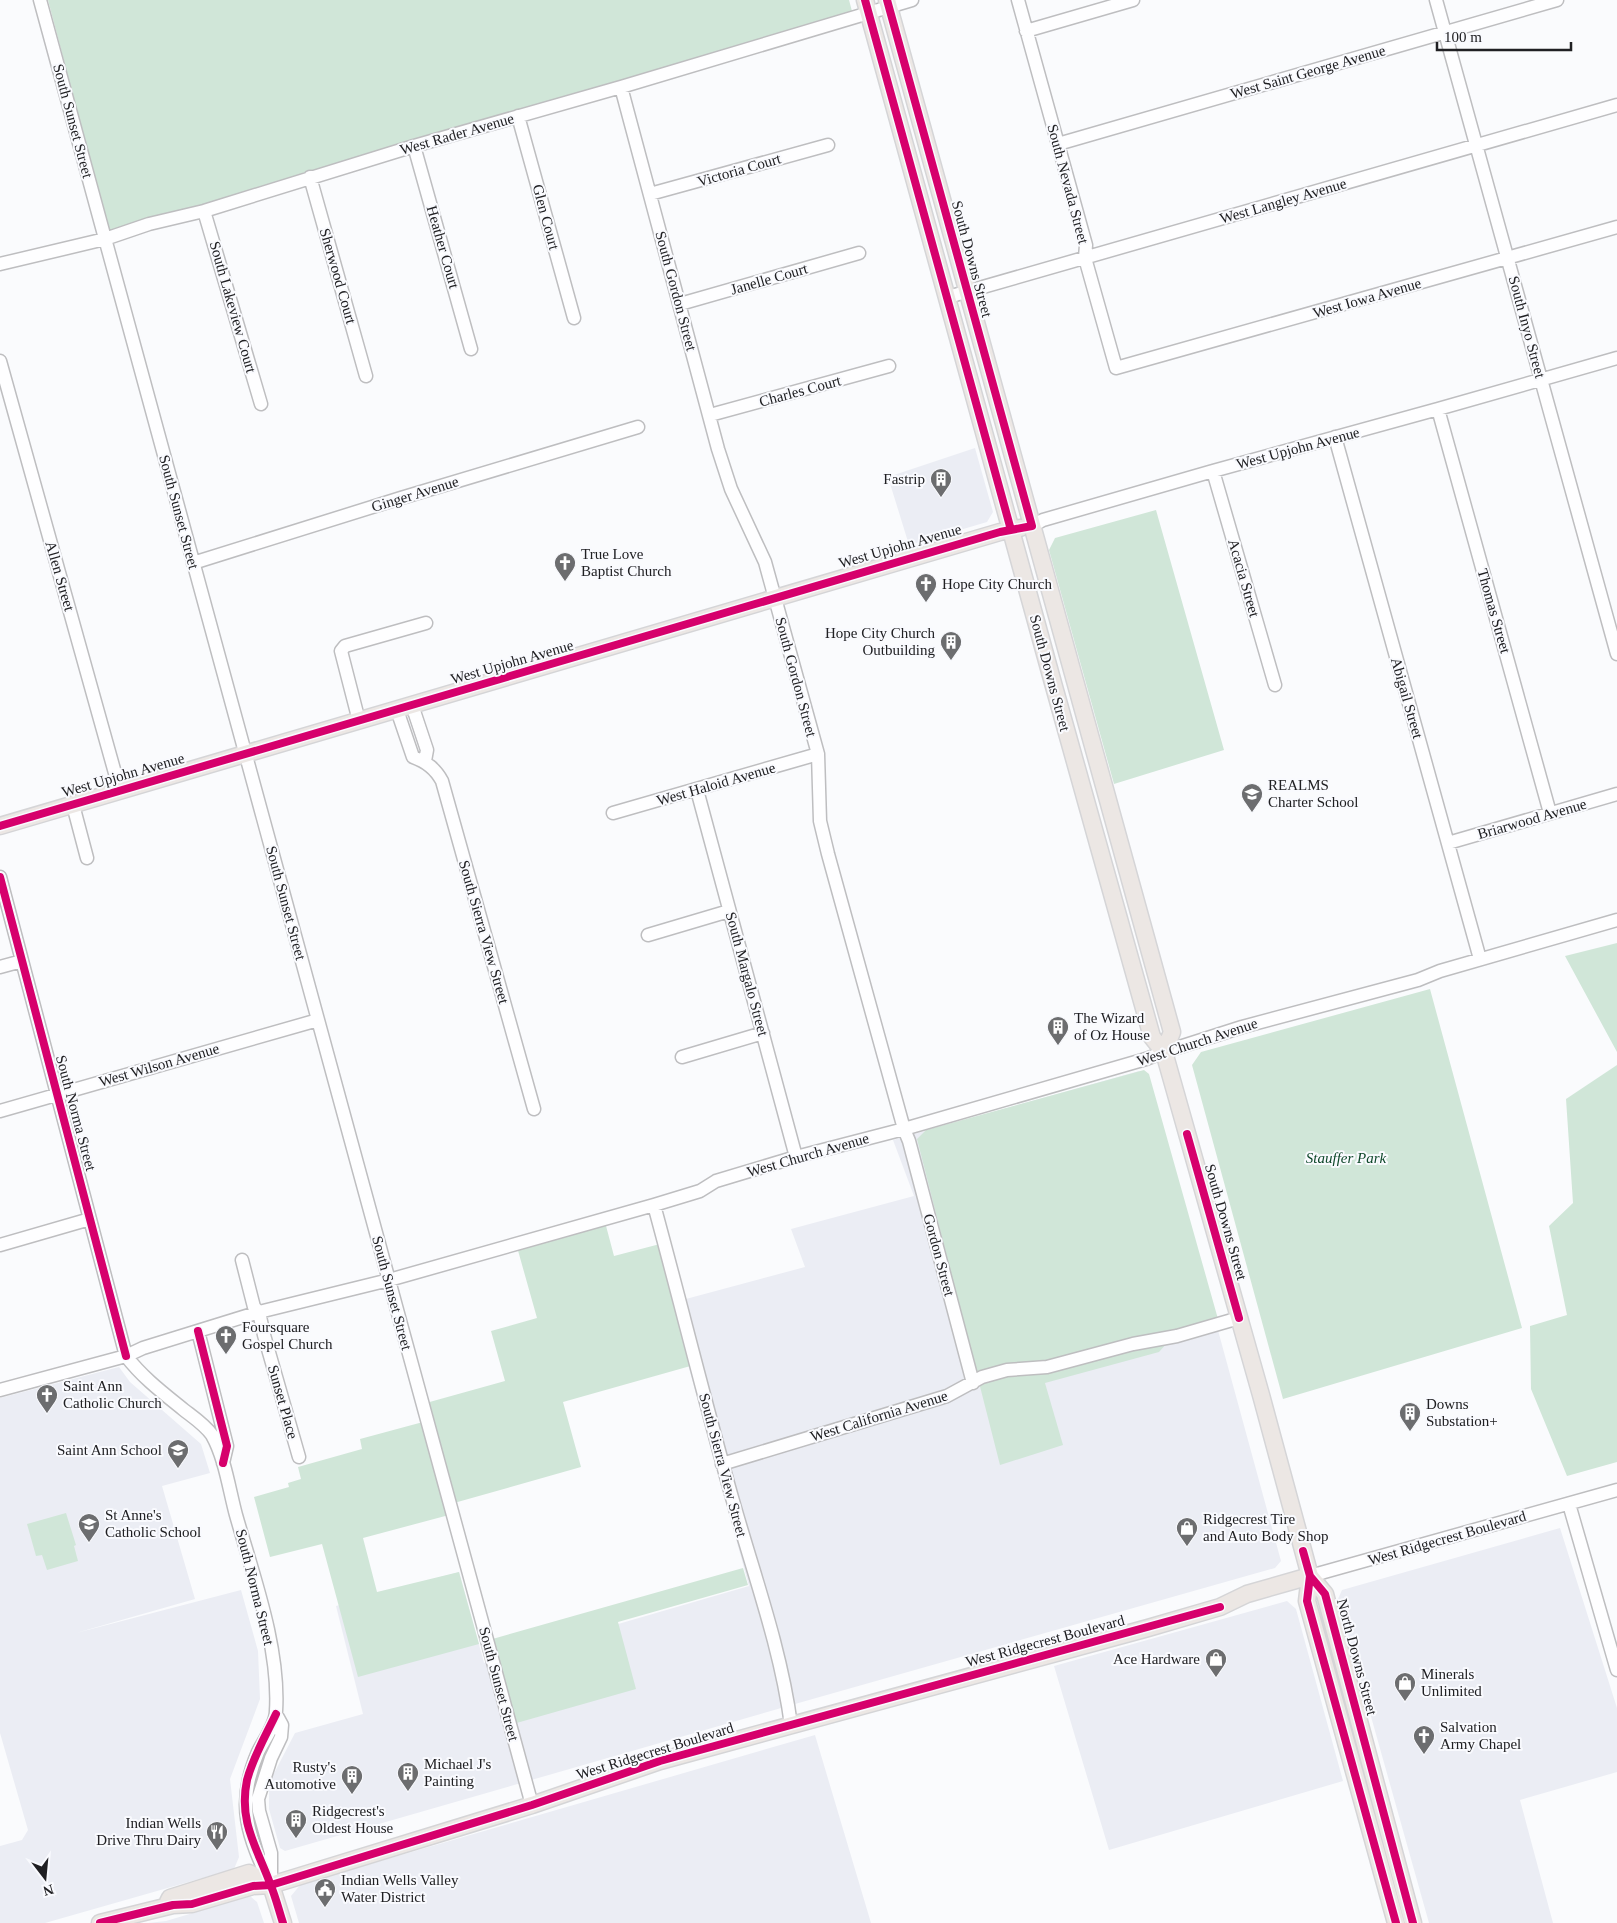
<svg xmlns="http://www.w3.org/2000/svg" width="1617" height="1923" viewBox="0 0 1617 1923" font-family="Georgia,serif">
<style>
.built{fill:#ebedf4}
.green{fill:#d0e6d8}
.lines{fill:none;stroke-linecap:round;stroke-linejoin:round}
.minor-casing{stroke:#bebec0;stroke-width:15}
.major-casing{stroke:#d5d5d7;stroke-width:19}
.minor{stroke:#fefeff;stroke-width:12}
.major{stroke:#ece7e4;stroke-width:16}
.cycleway-casing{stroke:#f9fafe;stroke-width:11}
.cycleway{stroke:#d6006c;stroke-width:8}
.labels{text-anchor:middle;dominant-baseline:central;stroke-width:4;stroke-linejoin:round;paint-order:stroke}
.street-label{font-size:15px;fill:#202023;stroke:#f9fafe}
.poi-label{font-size:15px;fill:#202023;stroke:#f9fafe;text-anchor:start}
.park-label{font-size:15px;font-style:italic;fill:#0d4729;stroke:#f9fafe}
</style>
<rect width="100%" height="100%" fill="#fafbfd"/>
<path class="built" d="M 975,448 L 993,512 L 987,522 L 909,545 L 888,477 Z
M 1139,1071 L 1148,1074 L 1281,1561 L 1275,1568 L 802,1702 L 285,1851 L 280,1848 L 269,1809 L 269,1783 L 295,1733 L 363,1714 L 336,1606 L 459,1572 L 484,1663 L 749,1586 L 671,1303 L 805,1267 L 791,1229 L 914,1196 L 893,1140 Z
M 119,1367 L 130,1382 L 201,1444 L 210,1473 L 162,1486 L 195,1599 L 76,1633 L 241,1590 L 258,1651 L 260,1699 L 230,1779 L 239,1857 L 234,1869 L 45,1923 L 0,1923 L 0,1846 L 22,1840 L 28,1830 L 0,1733 L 0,1398 Z
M 1560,1528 L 1617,1708 L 1617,1772 L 1520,1800 L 1553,1923 L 1429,1923 L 1338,1599 L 1342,1590 Z
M 1287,1601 L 1296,1609 L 1343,1781 L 1109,1850 L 1054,1666 Z
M 815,1735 L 871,1923 L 299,1923 L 291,1896 L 301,1884 Z
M 250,1896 L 257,1902 L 264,1923 L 148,1923 L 166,1921 Z"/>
<path class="green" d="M 48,0 L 849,0 L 853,15 L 109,232 Z
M 1156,510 L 1224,750 L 1114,784 L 1049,550 L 1055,538 Z
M 1617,943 L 1617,1052 L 1565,956 Z
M 1430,989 L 1522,1328 L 1283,1399 L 1192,1065 L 1201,1052 Z
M 1617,1065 L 1617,1462 L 1567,1476 L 1531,1389 L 1530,1326 L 1567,1315 L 1549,1226 L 1573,1203 L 1566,1099 Z
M 1144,1070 L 1149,1074 L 1218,1319 L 1168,1342 L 1159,1352 L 1045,1383 L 1063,1445 L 1000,1465 L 917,1139 L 926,1130 Z
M 605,1222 L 614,1256 L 660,1244 L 694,1365 L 563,1402 L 581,1467 L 454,1503 L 426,1403 L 505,1381 L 491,1331 L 537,1318 L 517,1247 Z
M 423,1422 L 449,1515 L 363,1538 L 377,1592 L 459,1572 L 479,1644 L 358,1677 L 322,1544 L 270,1557 L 254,1497 L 289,1487 L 288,1483 L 301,1479 L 298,1467 L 362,1449 L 360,1439 Z
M 66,1513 L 76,1545 L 74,1546 L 78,1561 L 47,1570 L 42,1555 L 36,1556 L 27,1524 Z
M 743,1568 L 748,1585 L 618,1622 L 636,1689 L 513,1724 L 489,1640 Z"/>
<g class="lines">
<g class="minor-casing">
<path id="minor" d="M 40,0 L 532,1805
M 1018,0 L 1086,245 L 1085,258 L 1116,368 L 1617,227
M 1436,0 L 1617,654
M 1026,31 L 1133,0
M 621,87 L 718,449 L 731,489 L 765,562 L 818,754 L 820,821 L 828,854 L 904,1129 L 909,1141 L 973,1383
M 518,116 L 574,318
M 1058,144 L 1557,0
M 414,146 L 471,349
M 310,177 L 366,376
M 650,194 L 828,145
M 204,211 L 261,404
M 0,264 L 105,239 L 149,224 L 204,211 L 414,146 L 621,87 L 912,0
M 948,297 L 1617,105
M 680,304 L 859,253
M 0,361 L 120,791
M 1438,409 L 1550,813
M 710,415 L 889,366
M 1335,437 L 1480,959
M 1213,471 L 1275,685
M 1032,526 L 1043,520 L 1213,471 L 1438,409 L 1617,358
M 193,563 L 401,498 L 638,427
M 412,705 L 427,750 L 425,761
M 397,710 L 413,757 C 426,762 435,768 442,781 L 534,1109
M 359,721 L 341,651 L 345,646 L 426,623
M 697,790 L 796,1157
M 73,805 L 87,858
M 613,813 L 818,754
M 1448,843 L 1617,794
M 0,877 L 126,1356 C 142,1377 163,1393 184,1410 C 193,1417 205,1425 212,1435 C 225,1458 229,1489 236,1515 C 253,1575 280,1648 276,1711 C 276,1724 264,1740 258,1752 C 235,1805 248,1836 271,1885
M 648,935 L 729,911
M 0,967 L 22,961
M 682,1057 L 763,1033
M 0,1111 L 318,1020
M 654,1205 C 681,1304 705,1403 733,1501 C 754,1575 781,1649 791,1725
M 0,1245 L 90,1219
M 242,1260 L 254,1307 L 259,1312 L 264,1335 L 299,1457
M 198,1331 L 227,1446 L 223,1463
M 0,1390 L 126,1356 L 143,1348 L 259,1312 L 389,1280 L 654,1205 L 700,1191 L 716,1181 L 796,1157 L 904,1129 L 1146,1059 L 1164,1052 L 1242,1027 L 1418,980 L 1440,971 L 1617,920
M 722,1464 L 947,1396 L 982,1377 L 1007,1370 L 1047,1367 L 1133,1344 L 1177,1336 L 1239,1318
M 1569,1504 L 1617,1670
M 1310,1576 L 1617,1490
M 271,1881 L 271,1853 L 259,1811 L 258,1799 L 271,1758 L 281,1737 L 282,1725 L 276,1714"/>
</g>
<g class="major-casing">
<path id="major" d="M 865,0 L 1053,683 L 1152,1037 L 1164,1052 L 1261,1395 L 1310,1576 L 1307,1601 L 1396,1923
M 887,0 L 1172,1032 L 1164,1052
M 0,826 L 1000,532 L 1020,528
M 1310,1576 L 1325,1594 L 1413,1923
M 271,1885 L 283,1923
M 168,1902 L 170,1898 L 249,1873 L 271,1885
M 100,1923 L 173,1905 L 192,1904 L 253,1886 L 271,1885 L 532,1805 L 660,1761 L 1148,1628 L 1220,1607 L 1247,1594 L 1310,1576"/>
</g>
<use href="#minor" class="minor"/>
<use href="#major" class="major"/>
<g class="cycleway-casing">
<path id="cycleway" d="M 865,0 L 1011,530
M 0,826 L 1000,532 L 1032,526 L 887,0
M 0,877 L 126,1356
M 1187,1134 L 1239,1318
M 198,1331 L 227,1446 L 223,1463
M 1303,1551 L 1310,1576 L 1307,1601 L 1396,1923
M 1310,1576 L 1325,1594 L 1413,1923
M 276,1714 C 266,1735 253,1757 247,1780 C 238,1823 258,1849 271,1886 C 276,1898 279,1911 283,1923
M 100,1923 L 173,1905 L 192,1904 L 253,1886 L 271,1885 L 532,1805 L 660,1761 L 1220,1607"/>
</g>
<use href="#cycleway" class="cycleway"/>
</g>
<defs>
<g id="building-pin" transform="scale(1.125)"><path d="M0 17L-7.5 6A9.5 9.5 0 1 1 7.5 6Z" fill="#6c6d6f" stroke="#f9fafe"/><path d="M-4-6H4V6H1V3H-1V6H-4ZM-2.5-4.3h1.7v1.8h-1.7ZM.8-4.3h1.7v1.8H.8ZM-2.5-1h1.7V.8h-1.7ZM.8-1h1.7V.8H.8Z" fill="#fff"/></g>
<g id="church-pin" transform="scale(1.125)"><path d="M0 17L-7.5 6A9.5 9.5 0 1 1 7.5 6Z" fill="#6c6d6f" stroke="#f9fafe"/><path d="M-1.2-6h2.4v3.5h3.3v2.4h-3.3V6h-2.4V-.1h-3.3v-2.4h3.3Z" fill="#fff"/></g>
<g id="school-pin" transform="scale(1.125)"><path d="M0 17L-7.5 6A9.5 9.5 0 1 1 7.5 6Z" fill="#6c6d6f" stroke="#f9fafe"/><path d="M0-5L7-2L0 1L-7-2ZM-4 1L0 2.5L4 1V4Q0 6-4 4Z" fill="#fff"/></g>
<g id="shop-pin" transform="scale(1.125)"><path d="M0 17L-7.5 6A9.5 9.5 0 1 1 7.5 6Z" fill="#6c6d6f" stroke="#f9fafe"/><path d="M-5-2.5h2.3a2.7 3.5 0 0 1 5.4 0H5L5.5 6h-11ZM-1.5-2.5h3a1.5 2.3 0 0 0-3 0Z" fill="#fff"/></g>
<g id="restaurant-pin" transform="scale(1.125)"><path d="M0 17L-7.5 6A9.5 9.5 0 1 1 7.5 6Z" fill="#6c6d6f" stroke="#f9fafe"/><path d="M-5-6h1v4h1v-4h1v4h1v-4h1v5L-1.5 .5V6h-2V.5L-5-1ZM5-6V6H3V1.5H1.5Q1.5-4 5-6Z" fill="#fff"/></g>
<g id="civic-pin" transform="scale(1.125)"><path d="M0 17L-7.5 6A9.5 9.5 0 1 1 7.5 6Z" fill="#6c6d6f" stroke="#f9fafe"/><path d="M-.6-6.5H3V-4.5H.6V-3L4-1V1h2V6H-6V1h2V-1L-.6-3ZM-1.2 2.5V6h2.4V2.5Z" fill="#fff"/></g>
</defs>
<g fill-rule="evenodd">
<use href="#building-pin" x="941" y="479"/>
<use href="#church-pin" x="565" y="563"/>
<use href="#church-pin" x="926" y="584"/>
<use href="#building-pin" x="951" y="642"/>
<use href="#school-pin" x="1252" y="794"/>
<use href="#building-pin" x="1058" y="1027"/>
<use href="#church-pin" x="226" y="1336"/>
<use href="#church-pin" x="47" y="1395"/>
<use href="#building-pin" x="1410" y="1413"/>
<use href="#school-pin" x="178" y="1450"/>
<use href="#school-pin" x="89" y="1524"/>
<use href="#shop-pin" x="1187" y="1528"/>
<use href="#shop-pin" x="1216" y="1659"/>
<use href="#shop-pin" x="1405" y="1683"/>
<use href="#church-pin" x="1424" y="1736"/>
<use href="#building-pin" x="408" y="1773"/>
<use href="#building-pin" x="352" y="1776"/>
<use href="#building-pin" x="296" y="1820"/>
<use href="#restaurant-pin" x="217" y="1832"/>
<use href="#civic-pin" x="325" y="1889"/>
</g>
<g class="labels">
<g class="street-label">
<text transform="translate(1308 72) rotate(-16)">West Saint George Avenue</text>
<text transform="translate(73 121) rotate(75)">South Sunset Street</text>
<text transform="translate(457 134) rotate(-16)">West Rader Avenue</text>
<text transform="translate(739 170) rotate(-16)">Victoria Court</text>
<text transform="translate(1068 184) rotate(75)">South Nevada Street</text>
<text transform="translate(1283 201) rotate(-16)">West Langley Avenue</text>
<text transform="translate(546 217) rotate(75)">Glen Court</text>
<text transform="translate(443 247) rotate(74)">Heather Court</text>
<text transform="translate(972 259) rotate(75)">South Downs Street</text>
<text transform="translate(338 276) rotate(74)">Sherwood Court</text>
<text transform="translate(769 279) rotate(-16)">Janelle Court</text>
<text transform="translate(676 291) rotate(75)">South Gordon Street</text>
<text transform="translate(1367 298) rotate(-16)">West Iowa Avenue</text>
<text transform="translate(233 307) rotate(74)">South Lakeview Court</text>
<text transform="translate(1527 327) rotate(75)">South Inyo Street</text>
<text transform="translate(800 391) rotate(-15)">Charles Court</text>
<text transform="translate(1298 448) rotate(-15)">West Upjohn Avenue</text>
<text transform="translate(415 494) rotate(-17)">Ginger Avenue</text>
<text transform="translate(179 512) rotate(75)">South Sunset Street</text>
<text transform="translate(900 546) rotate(-16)">West Upjohn Avenue</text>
<text transform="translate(60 576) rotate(74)">Allen Street</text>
<text transform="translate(1244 578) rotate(74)">Acacia Street</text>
<text transform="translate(1494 611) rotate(74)">Thomas Street</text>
<text transform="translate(512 662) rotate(-16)">West Upjohn Avenue</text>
<text transform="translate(1050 673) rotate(75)">South Downs Street</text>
<text transform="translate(796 677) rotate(75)">South Gordon Street</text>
<text transform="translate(1407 698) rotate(74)">Abigail Street</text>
<text transform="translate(123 775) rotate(-16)">West Upjohn Avenue</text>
<text transform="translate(716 784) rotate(-16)">West Haloid Avenue</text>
<text transform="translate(1532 819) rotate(-16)">Briarwood Avenue</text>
<text transform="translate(286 903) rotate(75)">South Sunset Street</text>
<text transform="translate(484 932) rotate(74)">South Sierra View Street</text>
<text transform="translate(747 974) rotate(75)">South Margalo Street</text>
<text transform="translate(1197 1042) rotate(-18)">West Church Avenue</text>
<text transform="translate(159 1065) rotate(-16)">West Wilson Avenue</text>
<text transform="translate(76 1113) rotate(75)">South Norma Street</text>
<text transform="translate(808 1155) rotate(-16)">West Church Avenue</text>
<text transform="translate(1226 1222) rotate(74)">South Downs Street</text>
<text transform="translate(939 1255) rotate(75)">Gordon Street</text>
<text transform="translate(392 1293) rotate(75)">South Sunset Street</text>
<text transform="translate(283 1402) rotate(74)">Sunset Place</text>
<text transform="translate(879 1416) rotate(-17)">West California Avenue</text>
<text transform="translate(723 1465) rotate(75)">South Sierra View Street</text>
<text transform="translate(1447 1538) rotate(-16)">West Ridgecrest Boulevard</text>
<text transform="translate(255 1587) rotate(76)">South Norma Street</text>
<text transform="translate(1045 1641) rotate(-15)">West Ridgecrest Boulevard</text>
<text transform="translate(1357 1657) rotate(75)">North Downs Street</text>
<text transform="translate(499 1684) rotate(75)">South Sunset Street</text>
<text transform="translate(655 1751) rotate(-17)">West Ridgecrest Boulevard</text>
</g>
<g class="poi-label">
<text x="925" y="479" text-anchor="end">Fastrip</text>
<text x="581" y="554">True Love<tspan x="581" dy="17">Baptist Church</tspan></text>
<text x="942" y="584">Hope City Church</text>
<text x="935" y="633" text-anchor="end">Hope City Church<tspan x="935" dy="17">Outbuilding</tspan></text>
<text x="1268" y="785">REALMS<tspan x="1268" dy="17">Charter School</tspan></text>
<text x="1074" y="1018">The Wizard<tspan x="1074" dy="17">of Oz House</tspan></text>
<text x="242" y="1327">Foursquare<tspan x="242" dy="17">Gospel Church</tspan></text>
<text x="63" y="1386">Saint Ann<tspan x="63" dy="17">Catholic Church</tspan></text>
<text x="1426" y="1404">Downs<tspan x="1426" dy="17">Substation+</tspan></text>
<text x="162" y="1450" text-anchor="end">Saint Ann School</text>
<text x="105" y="1515">St Anne's<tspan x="105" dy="17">Catholic School</tspan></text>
<text x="1203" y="1519">Ridgecrest Tire<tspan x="1203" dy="17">and Auto Body Shop</tspan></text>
<text x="1200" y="1659" text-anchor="end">Ace Hardware</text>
<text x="1421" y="1674">Minerals<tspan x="1421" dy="17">Unlimited</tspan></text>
<text x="1440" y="1727">Salvation<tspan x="1440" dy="17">Army Chapel</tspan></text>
<text x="424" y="1764">Michael J's<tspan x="424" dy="17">Painting</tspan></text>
<text x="336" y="1767" text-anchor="end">Rusty's<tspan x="336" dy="17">Automotive</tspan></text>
<text x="312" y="1811">Ridgecrest's<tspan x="312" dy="17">Oldest House</tspan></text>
<text x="201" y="1823" text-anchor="end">Indian Wells<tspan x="201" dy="17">Drive Thru Dairy</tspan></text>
<text x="341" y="1880">Indian Wells Valley<tspan x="341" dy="17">Water District</tspan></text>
</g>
<g class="park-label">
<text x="1346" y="1158">Stauffer Park</text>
</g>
</g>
<g transform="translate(45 1878) rotate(164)" stroke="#f9fafe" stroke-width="4" paint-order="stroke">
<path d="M0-4L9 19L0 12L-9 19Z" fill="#202023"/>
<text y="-8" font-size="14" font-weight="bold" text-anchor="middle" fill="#202023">N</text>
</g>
<path d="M1437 42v8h134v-8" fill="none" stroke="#202023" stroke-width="2.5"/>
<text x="1444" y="42" font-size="15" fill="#202023" stroke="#f9fafe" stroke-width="4" paint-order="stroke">100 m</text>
</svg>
